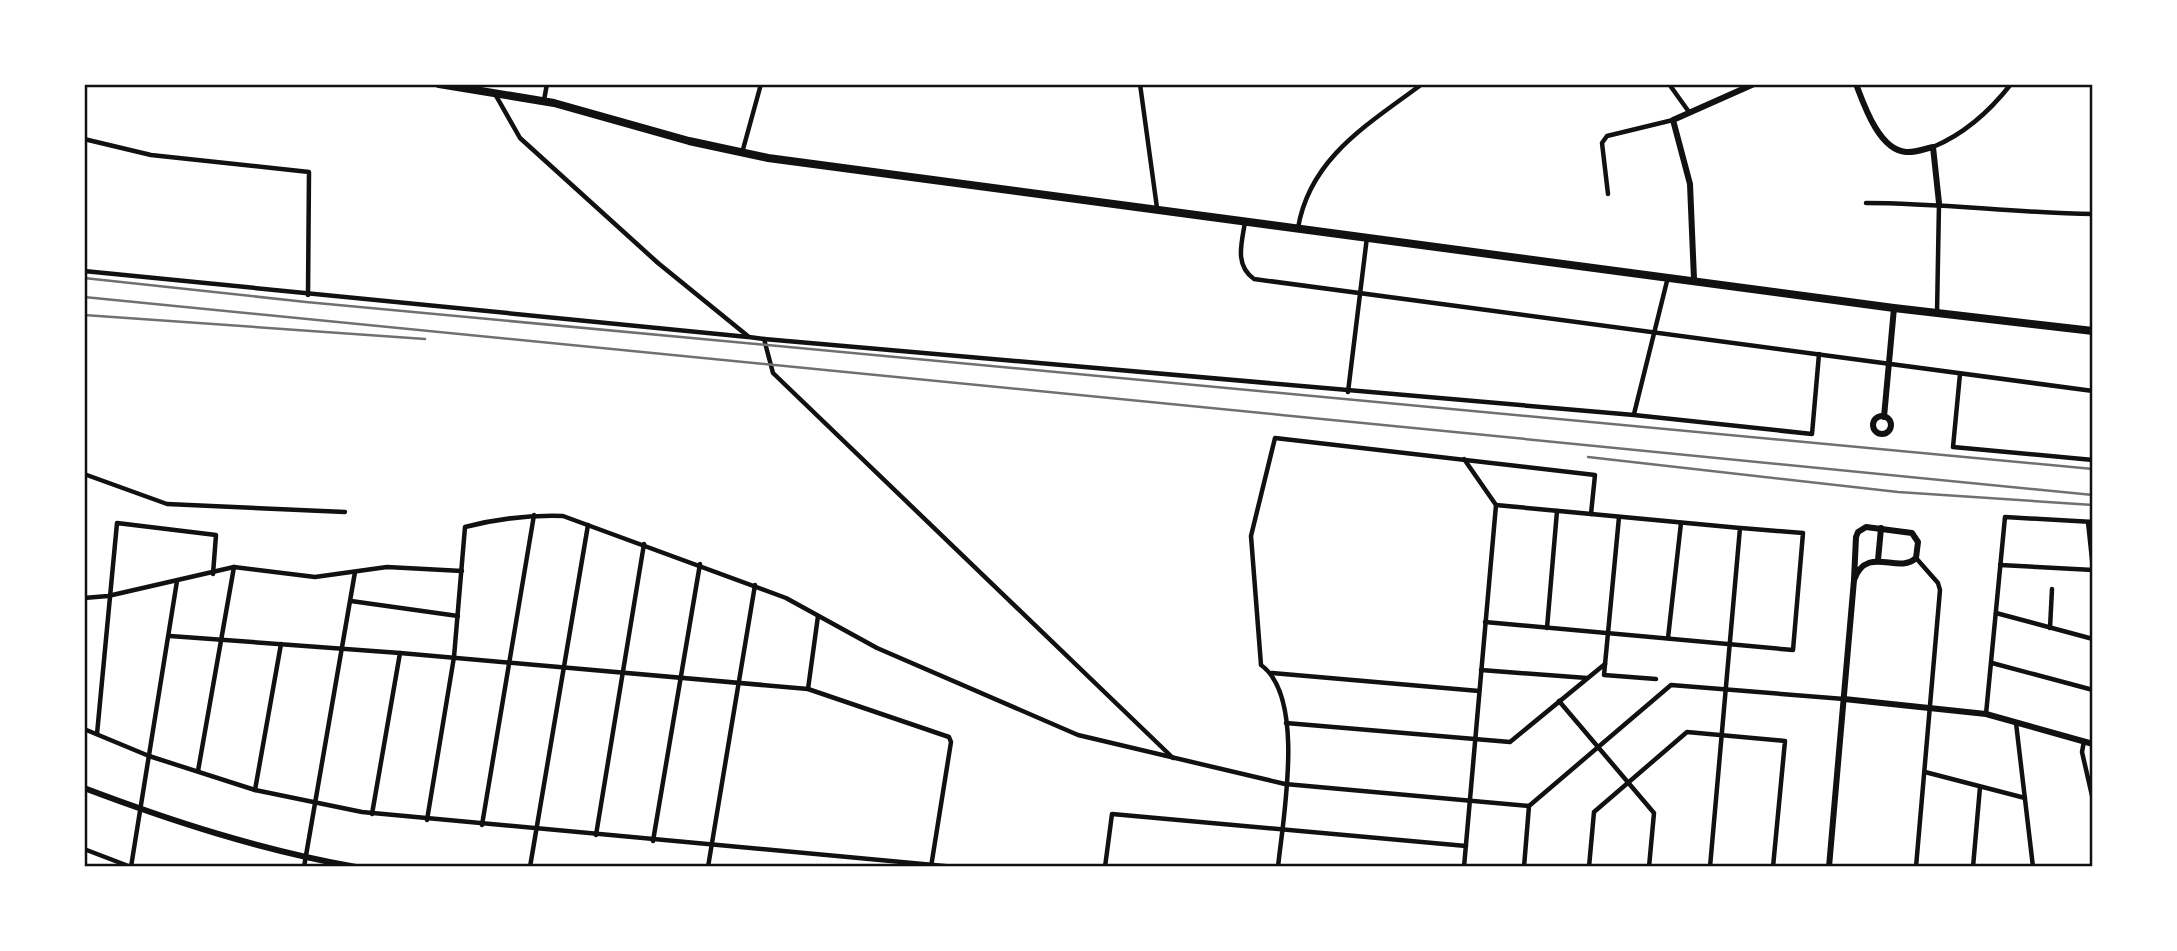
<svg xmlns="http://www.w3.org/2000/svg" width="2177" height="951" viewBox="0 0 2177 951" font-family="Commissioner,sans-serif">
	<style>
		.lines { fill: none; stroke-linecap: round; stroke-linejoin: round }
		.minor { stroke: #111; stroke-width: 4.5 }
		.tertiary { stroke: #111; stroke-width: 6 }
		.secondary { stroke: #111; stroke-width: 6 }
		.trunk { stroke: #111; stroke-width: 8 }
		.rail { stroke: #707070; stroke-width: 2.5 }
		.neatline { fill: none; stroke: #111; stroke-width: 2.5 }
	</style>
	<rect width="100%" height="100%" fill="#fff"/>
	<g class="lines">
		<g class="minor">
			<polyline points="1140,84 1157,208"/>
			<polyline points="1669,84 1689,112"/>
			<polyline points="495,94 520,138 658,263 749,337 764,339 773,373 1173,758"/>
			<polyline points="544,100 547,84"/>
			<polyline points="84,139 151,155 309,172 308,295"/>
			<path d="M1933 147C1964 134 1990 111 2011 84"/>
			<polyline points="742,153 761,84"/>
			<polyline points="1608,194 1602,143 1607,136 1673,120"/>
			<path d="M1866 203C1942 203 2017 213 2093 214"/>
			<path d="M1245 222C1242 242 1234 265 1254 279L2093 391"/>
			<path d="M1298 228C1310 157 1369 124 1422 84"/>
			<polyline points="84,271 748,337"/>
			<polyline points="1937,314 1939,203"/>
			<polyline points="764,339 1634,415 1812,434 1819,354"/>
			<polyline points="1960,374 1953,447 2093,460"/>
			<polyline points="1348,392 1367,237"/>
			<polyline points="1634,414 1668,277"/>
			<polyline points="84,474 167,504 345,512"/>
			<polyline points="1496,505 1740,528 1710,867"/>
			<polyline points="1619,517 1604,675 1656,679"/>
			<polyline points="2088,522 2093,569"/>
			<polyline points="1916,558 1938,583 1940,590 1916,867"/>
			<polyline points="2000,565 2093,570"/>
			<polyline points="84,598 108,596 234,567 315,577 387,567 462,571"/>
			<polyline points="351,601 458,616"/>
			<polyline points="1996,613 2093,639"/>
			<polyline points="1485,622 1793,650 1803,533 1741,528"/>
			<polyline points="1547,628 1557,511"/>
			<polyline points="2050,628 2052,589"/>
			<polyline points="170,636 400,653 808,689 949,737 951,742 931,867"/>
			<polyline points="1668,638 1681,523"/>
			<polyline points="1992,663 2093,690"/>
			<polyline points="1481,670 1587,678"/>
			<polyline points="1272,673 1479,691"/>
			<polyline points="808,689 818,616"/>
			<polyline points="1559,701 1654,813 1649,867"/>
			<polyline points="1986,714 2005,517 2093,522"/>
			<polyline points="1286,723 1510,742 1605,664"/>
			<polyline points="2016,723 2033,867"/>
			<polyline points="84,729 149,756 255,790 362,812 955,867"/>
			<polyline points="97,734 117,523 216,535 213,574"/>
			<polyline points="2084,741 2082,752 2093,800"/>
			<polyline points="198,771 234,567"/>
			<polyline points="1925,772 2025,798"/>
			<polyline points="255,790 281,644"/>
			<polyline points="372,814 400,653"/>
			<path d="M427 820 454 657 465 527C499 518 529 515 563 516L786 598 877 648 1078 735 1285 784 1529 806"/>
			<polyline points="482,825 534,515"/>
			<polyline points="596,835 644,544"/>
			<polyline points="653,841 700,564"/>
			<polyline points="84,849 131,867"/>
			<polyline points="131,867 177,581"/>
			<polyline points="304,867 355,572"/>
			<polyline points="530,867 588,525"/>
			<polyline points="708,867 755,585"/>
			<polyline points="1105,867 1112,814 1466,846"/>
			<path d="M1278 867C1283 818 1306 697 1261 665L1251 536 1275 438 1595 475 1591 514"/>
			<polyline points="1464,867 1496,505 1464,459"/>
			<polyline points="1524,867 1529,806 1671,685 1844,699"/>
			<polyline points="1589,867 1594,812 1687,732 1785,741 1773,867"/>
			<polyline points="1973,867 1980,787"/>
		</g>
		<g class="tertiary">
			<path d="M1856 84C1864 105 1879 150 1906 152 1914 153 1924 149 1933 147L1939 203"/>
			<polyline points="1694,279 1690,184 1673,120 1754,84"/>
			<circle cx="1882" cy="425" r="9"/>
			<polyline points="1884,417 1894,308"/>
			<path d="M1866 527 1912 533 1918 542 1916 558C1898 575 1867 544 1854 580L1856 537 1858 532Z"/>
			<polyline points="1878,560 1881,528"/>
			<polyline points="1844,699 1986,714 2093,744"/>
		</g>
		<g class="secondary">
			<path d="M84 788C174 822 261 850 356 867"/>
			<polyline points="1829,867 1854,580"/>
		</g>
		<polyline class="trunk" points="439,84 554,103 689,141 768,158 1894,308 2093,331"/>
		<g class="rail">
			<polyline points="84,278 306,302 2093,469"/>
			<path d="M84 297C754 357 1423 433 2093 495"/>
			<polyline points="84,315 425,339"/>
			<polyline points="1588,457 1898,492 2093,505"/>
		</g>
	</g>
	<rect width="2177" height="951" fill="none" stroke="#ffffff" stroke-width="172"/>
	<rect x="86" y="86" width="2005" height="779" class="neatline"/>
</svg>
